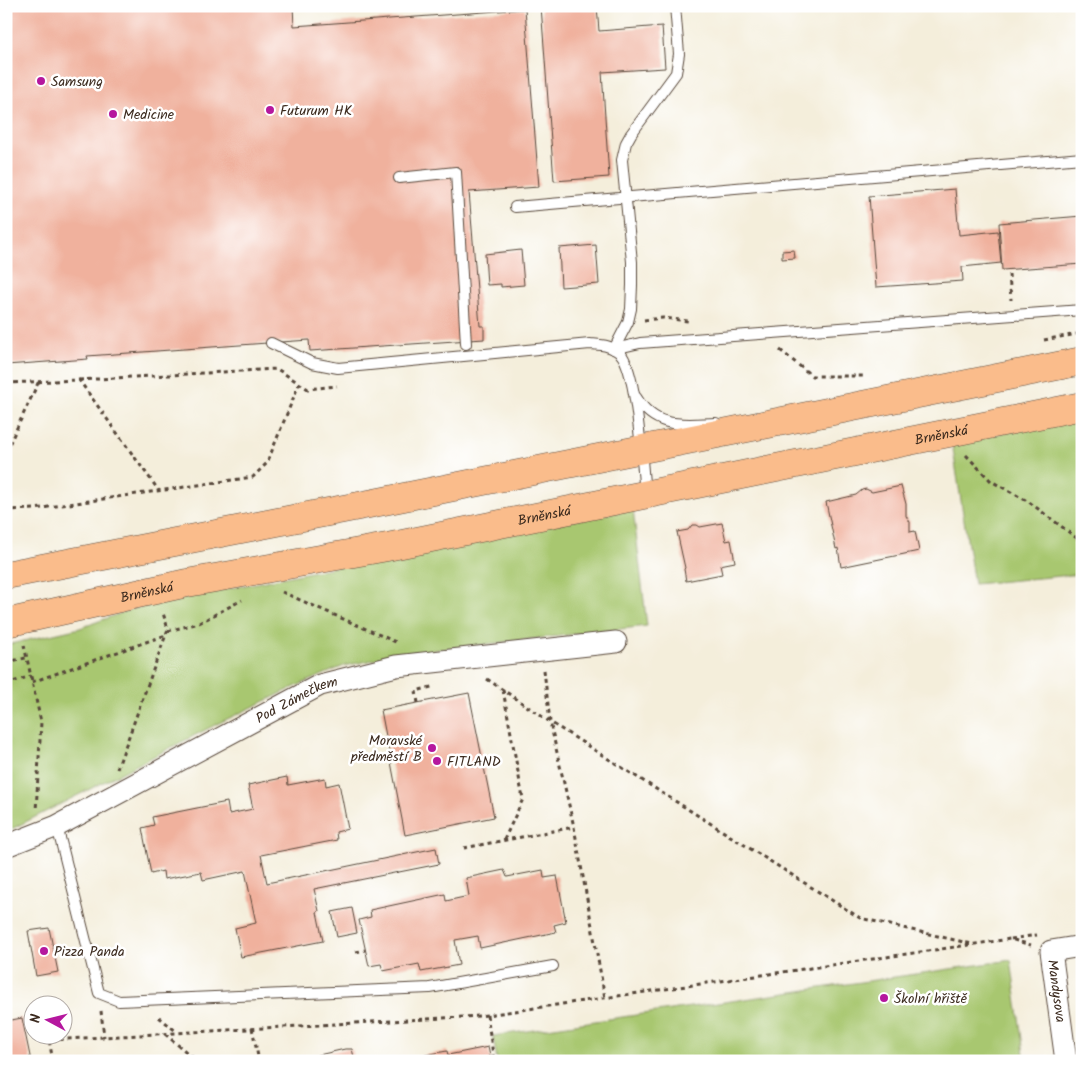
<svg xmlns="http://www.w3.org/2000/svg" width="1088" height="1067" viewBox="0 0 1088 1067" font-family="Kalam,sans-serif">
	<style>
		.green { fill: #a8c76f; stroke: #727846 }
		.building { fill: #f0b19d }
		.lines { fill: none; stroke-linecap: round; stroke-linejoin: round }
		.lane-casing { stroke: #57473a; stroke-width: 12 }
		.street-casing { stroke: #57473a; stroke-width: 23 }
		.primary-casing { stroke: #57473a; stroke-width: 29 }
		.path { stroke: #57473a; stroke-width: 3; stroke-dasharray: 4 4; stroke-linecap: butt }
		.lane { stroke: #fff; stroke-width: 10 }
		.street { stroke: #fff; stroke-width: 21 }
		.primary { stroke: #fabc8b; stroke-width: 28 }
		.poi-dot { fill: #b5179e; stroke: #fff; stroke-width: 2 }
		.labels { text-anchor: middle; stroke-width: 5; stroke-linejoin: round; paint-order: stroke }
		.poi-label { font-size: 14px; fill: #3b2a1e; stroke: #fff; text-anchor: start }
		.street-label { font-size: 14px; fill: #3b2a1e; stroke: #fff }
	</style>
	<rect width="100%" height="100%" fill="#fff"/>
	<filter id="ink" filterUnits="userSpaceOnUse"><feTurbulence type="fractalNoise" baseFrequency=".02" numOctaves="2"/><feDisplacementMap in="SourceGraphic" scale="10" xChannelSelector="R" yChannelSelector="G"/><feConvolveMatrix kernelMatrix="1 2 1 2 8 2 1 2 1" color-interpolation-filters="sRGB"/></filter>
	<filter id="wash" filterUnits="userSpaceOnUse"><feTurbulence type="fractalNoise" baseFrequency=".0096" numOctaves="4" result="noise"/><feDisplacementMap in="SourceGraphic" scale="20" xChannelSelector="R" yChannelSelector="G"/><feGaussianBlur stdDeviation="1.12" result="paint"/><feColorMatrix in="noise" values="0 0 0 0 0 0 0 0 0 0 0 0 0 0 0 0 0 1.4 0 .05"/><feComposite in="paint" operator="in"/></filter>
	<g filter="url(#wash)">
		<rect width="100%" height="100%" fill="#f4eedb"/>
		<g class="green">
			<polygon points="1082,417 1082,574 974,584 952,443"/>
			<polygon points="633,509 647,626 407,653 344,666 301,684 217,724 6,832 6,645 80,628 132,609 182,598 404,553"/>
			<polygon points="1011,960 1025,1061 497,1061 493,1036"/>
		</g>
		<g id="blocks">
			<g class="building">
				<polygon points="6,6 293,6 294,26 525,9 539,187 469,192 480,326 484,326 484,339 310,351 309,340 87,356 88,359 6,365"/>
				<polygon points="541,6 597,6 599,31 662,26 665,68 602,72 609,177 554,181"/>
				<polygon points="955,189 959,235 998,231 1001,263 962,267 963,281 876,287 869,196"/>
				<polygon points="1082,216 1082,264 1002,270 999,223"/>
				<polygon points="596,245 599,284 561,287 559,248"/>
				<polygon points="521,250 524,285 501,287 501,284 487,285 485,254"/>
				<polygon points="794,250 795,258 782,259 782,251"/>
				<polygon points="901,486 906,504 906,516 910,522 910,532 915,531 919,551 841,567 838,548 836,549 826,502 856,495 862,490 866,489 872,492"/>
				<polygon points="722,523 726,541 731,540 735,562 720,565 722,574 686,581 684,569 685,568 677,532 688,530 692,525 697,525 700,527"/>
				<polygon points="469,693 494,817 405,835 381,710"/>
				<polygon points="287,777 288,785 325,778 326,786 339,783 348,829 336,832 337,840 261,855 267,883 436,848 439,864 314,889 319,911 317,912 323,941 241,957 235,928 256,923 245,871 203,880 201,872 164,879 163,871 151,874 142,828 154,825 152,817 227,802 229,814 253,809 248,785"/>
				<polygon points="504,870 507,877 543,870 544,878 557,876 566,922 554,925 556,932 480,948 478,936 455,940 459,965 421,972 419,964 383,971 381,964 369,966 359,920 371,917 370,910 445,894 446,901 469,896 466,878"/>
				<polygon points="352,908 357,933 337,937 332,912"/>
				<polygon points="49,928 58,972 36,976 28,931"/>
				<polygon points="22,1018 31,1061 6,1061 6,1021"/>
				<polygon points="488,1047 491,1061 427,1061 425,1055 447,1051 448,1055"/>
				<polygon points="345,1049 352,1049 355,1061 292,1061"/>
			</g>
		</g>
	</g>
	<g filter="url(#ink)">
		<use href="#blocks" fill-opacity="0" stroke="#57473a" stroke-width="1"/>
		<g class="lines">
			<defs>
				<g id="lane">
					<polyline points="399,178 456,172 466,344"/>
					<polyline points="515,207 1082,158"/>
					<path d="M271 343 312 363 338 368 590 344C600 345 612 345 620 353 637 370 642 465 645 494"/>
					<polyline points="614,349 640,343 1082,310"/>
					<polyline points="614,349 628,322 631,309 632,285 632,262 622,160 626,143 631,134 676,73 679,54 675,6"/>
					<path d="M636 397C656 430 683 424 716 423"/>
					<polyline points="57,826 99,993 119,1001 430,988 553,966"/>
				</g>
				<g id="street">
					<path id="s1" d="M6 846 57 826 320 685 396 666 616 642"/>
					<polyline points="1066,1061 1051,951 1082,946"/>
				</g>
				<g id="primary">
					<polyline points="6,575 374,503 1082,361"/>
					<path id="s2" d="M6 623 187 583 387 547 1082 406"/>
				</g>
			</defs>
			<use href="#lane" class="lane-casing"/>
			<use href="#street" class="street-casing"/>
			<use href="#primary" class="primary-casing"/>
			<g class="path">
				<polyline points="1009,274 1011,300"/>
				<polyline points="644,320 663,318 688,321"/>
				<polyline points="1044,340 1082,333"/>
				<polyline points="780,350 812,376 866,376"/>
				<polyline points="79,380 277,369 308,389 337,386"/>
				<polyline points="6,383 79,380 159,491"/>
				<polyline points="6,451 39,381"/>
				<polyline points="966,455 991,481 1029,502 1082,542"/>
				<polyline points="6,510 35,509 253,477 267,463 299,384"/>
				<polyline points="282,592 398,643"/>
				<polyline points="168,631 199,623 242,600"/>
				<polyline points="24,645 41,722 36,811"/>
				<polyline points="6,662 26,658"/>
				<polyline points="544,670 550,722 574,827 605,998"/>
				<polyline points="487,679 550,722 860,918 972,944"/>
				<polyline points="32,682 166,635"/>
				<polyline points="6,684 31,676"/>
				<polyline points="503,690 523,799 504,840"/>
				<polyline points="418,703 416,691 435,686"/>
				<polyline points="117,769 168,629 163,613"/>
				<polyline points="464,848 574,827"/>
				<polyline points="1011,939 1037,935"/>
				<polyline points="356,952 365,950"/>
				<polyline points="101,1011 104,1037"/>
				<polyline points="487,1015 494,1061"/>
				<polyline points="159,1017 177,1032"/>
				<polyline points="252,1028 259,1061"/>
				<polyline points="165,1034 197,1061"/>
				<polyline points="53,1061 49,1040 480,1016 1010,939 1031,945"/>
			</g>
			<use href="#lane" class="lane"/>
			<use href="#street" class="street"/>
			<use href="#primary" class="primary"/>
		</g>
	</g>
	<g class="poi-dot">
		<circle cx="41" cy="81" r="5"/>
		<circle cx="270" cy="110" r="5"/>
		<circle cx="113" cy="114" r="5"/>
		<circle cx="432" cy="748" r="5"/>
		<circle cx="437" cy="761" r="5"/>
		<circle cx="44" cy="951" r="5"/>
		<circle cx="884" cy="998" r="5"/>
	</g>
	<g class="labels">
		<g class="poi-label">
			<text x="51" y="86">Samsung</text>
			<text x="280" y="115">Futurum HK</text>
			<text x="123" y="119">Medicine</text>
			<text x="422" y="745" text-anchor="end">Moravské<tspan x="422" dy="16">předměstí B</tspan></text>
			<text x="447" y="766">FITLAND</text>
			<text x="54" y="956">Pizza Panda</text>
			<text x="894" y="1003">Školní hřiště</text>
		</g>
		<g class="street-label">
			<text dy="5" stroke="none"><textPath href="#s2" startOffset="954">Brněnská</textPath></text>
			<text dy="5" stroke="none"><textPath href="#s2" startOffset="549">Brněnská</textPath></text>
			<text dy="5" stroke="none"><textPath href="#s2" startOffset="144">Brněnská</textPath></text>
			<text dy="5" stroke="none"><textPath href="#s1" startOffset="326">Pod Zámečkem</textPath></text>
			<text transform="translate(1057 991) rotate(82)" y="5">Mandysova</text>
		</g>
	</g>
	<rect width="1088" height="1067" fill="none" stroke="#fff" stroke-width="25"/>
	<g transform="translate(48 1020) rotate(277)"><circle r="24" fill="#ffffff" stroke="#b1aaa5"/>
	<path d="M0-4L9 19L0 12L-9 19Z" fill="#b5179e"/>
	<text y="-8" font-size="14" font-weight="bold" text-anchor="middle" fill="#3b2a1e">N</text>
	</g>
</svg>
